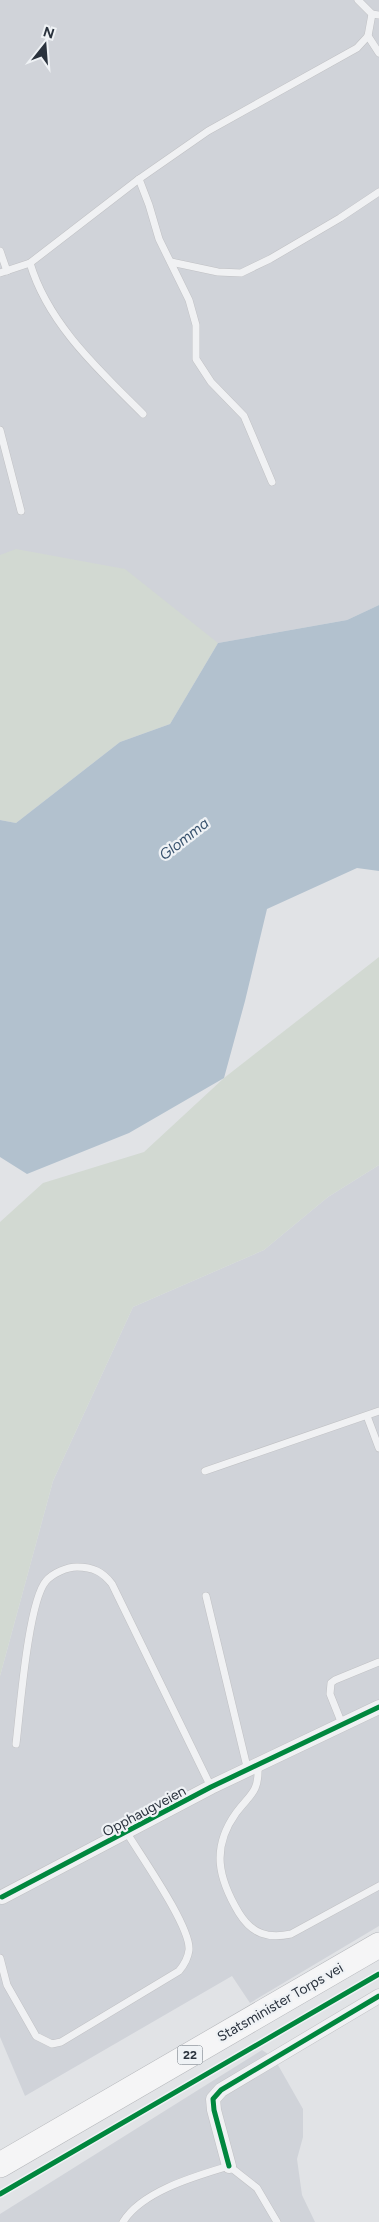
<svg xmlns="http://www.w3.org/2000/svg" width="379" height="2222" viewBox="0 0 379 2222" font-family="Figtree,sans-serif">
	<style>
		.built { fill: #d0d3d9 }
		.green { fill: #d2d9d2 }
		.water { fill: #b2c1ce }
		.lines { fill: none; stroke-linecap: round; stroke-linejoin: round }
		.lane-casing { stroke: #c0c1c4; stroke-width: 8 }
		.street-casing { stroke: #c0c1c4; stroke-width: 15 }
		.highway-casing { stroke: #b4b6ba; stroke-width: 26 }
		.lane { stroke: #f0f1f3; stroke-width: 7 }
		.street { stroke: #f0f1f3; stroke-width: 14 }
		.highway { stroke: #f5f5f6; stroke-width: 25 }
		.cycleway-casing { stroke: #eff2f5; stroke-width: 8 }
		.cycleway { stroke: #00873e; stroke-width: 5 }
		.labels { text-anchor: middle; stroke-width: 4.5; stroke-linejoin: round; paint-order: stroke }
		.shield { fill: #eff2f5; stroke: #656c74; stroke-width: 1 }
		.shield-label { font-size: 12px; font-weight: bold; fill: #2a323d }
		.street-label { font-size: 14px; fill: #2a323d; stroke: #eff2f5 }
		.water-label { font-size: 15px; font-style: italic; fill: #38526d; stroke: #eff2f5 }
	</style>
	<rect width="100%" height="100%" fill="#e1e3e6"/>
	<g class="built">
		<polygon points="0,0 379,0 379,605 347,620 218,643 0,820"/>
		<polygon points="379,1165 379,1926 250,2003 232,1976 25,2096 0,2037 0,1676 53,1481 133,1307 264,1250 328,1197"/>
		<polygon points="262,2050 274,2058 303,2109 303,2137 297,2159 302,2195 315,2222 0,2222 0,2214"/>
	</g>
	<g class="green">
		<polygon points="16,549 125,569 218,643 170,724 120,742 16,823 0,820 0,555"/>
		<polygon points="379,957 379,1165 328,1197 264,1250 133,1307 53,1481 0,1676 0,1222 43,1183 144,1152 224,1078"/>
	</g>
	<polygon class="water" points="379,605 379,871 357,868 267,909 245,1001 224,1078 129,1133 27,1174 0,1157 0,820 16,823 120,742 170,724 218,643 347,620"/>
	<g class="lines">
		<defs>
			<g id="lane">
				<polyline points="358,0 372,14 379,15"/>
				<polyline points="368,36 379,53"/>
				<polyline points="139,179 149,205 159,239 189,300 196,325 196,359 211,382 244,416 272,482"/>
				<polyline points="0,251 7,271"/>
				<polyline points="171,262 218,272 241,273 270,259 340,218 379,192"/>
				<path d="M30 263C48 324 99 370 143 414"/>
				<polyline points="0,273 30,263 139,179 208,131 357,48 368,36 372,14"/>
				<polyline points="0,430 21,511"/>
				<polyline points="367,1416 379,1448"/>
				<polyline points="205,1471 379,1411"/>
				<polyline points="206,1596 248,1771"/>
				<polyline points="342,1724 330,1694 331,1683 335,1680 379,1662"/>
				<path d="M16 1744C20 1711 28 1602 46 1581 53 1573 67 1567 77 1567 93 1567 103 1572 112 1584L211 1787"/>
				<path d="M258 1767C259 1793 250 1794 236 1813 211 1848 218 1878 239 1913 252 1934 268 1939 291 1934L379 1886"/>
				<path d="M0 1958 7 1985 36 2036 52 2044 61 2042 179 1971C184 1965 188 1958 189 1950 191 1927 141 1856 127 1833"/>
				<path d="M123 2222C142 2191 196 2176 229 2166L257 2188 277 2222"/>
			</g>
			<g id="street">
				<polyline points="2,1897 211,1787 379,1707"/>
				<polyline points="229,2166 214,2110 213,2099 221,2090 379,1996"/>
			</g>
			<polyline id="highway" points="0,2165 379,1945"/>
		</defs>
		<use href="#lane" class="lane-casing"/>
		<use href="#street" class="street-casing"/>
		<use href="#highway" class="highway-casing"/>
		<use href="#lane" class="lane"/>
		<use href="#street" class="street"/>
		<use href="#highway" class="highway"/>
		<defs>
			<g id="cycleway">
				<polyline points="2,1897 211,1787 379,1707"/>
				<polyline points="229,2166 214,2110 213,2099 221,2090 379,1996"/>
				<polyline points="0,2194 379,1974"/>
			</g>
		</defs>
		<use href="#cycleway" class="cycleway-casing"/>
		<use href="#cycleway" class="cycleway"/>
	</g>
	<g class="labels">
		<rect class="shield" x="177.5" y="2045.5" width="25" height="19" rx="4"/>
		<g class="shield-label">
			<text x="190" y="2059">22</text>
		</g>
		<g class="street-label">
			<text transform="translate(144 1811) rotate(-28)" y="5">Opphaugveien</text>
			<text transform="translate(280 2002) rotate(-30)" y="5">Statsminister Torps vei</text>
		</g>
		<g class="water-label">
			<text transform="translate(184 839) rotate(-38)" y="5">Glomma</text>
		</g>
	</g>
	<g transform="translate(45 45) rotate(17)" stroke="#eff2f5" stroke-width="4" paint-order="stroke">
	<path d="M0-4L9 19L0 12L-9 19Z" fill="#2a323d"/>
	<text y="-8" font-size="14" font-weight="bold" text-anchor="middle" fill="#2a323d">N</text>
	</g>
</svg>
